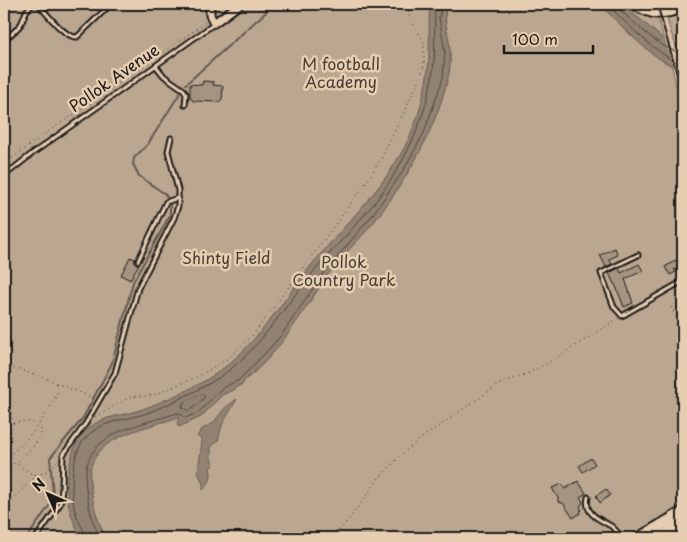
<svg xmlns="http://www.w3.org/2000/svg" width="687" height="542" viewBox="0 0 687 542" font-family="'Playpen Sans',sans-serif">
	<style>
		.green { fill: #bba78f; stroke: #6c6256 }
		.water { fill: #928272; stroke: #635950 }
		.pier { fill: #dbc2a6 }
		.lines { fill: none; stroke-linecap: round; stroke-linejoin: round }
		.shore { stroke: #4b453e; stroke-width: 1 }
		.stream { stroke: #635950; stroke-width: 2 }
		.building { fill: #a59480; stroke: #1c1c1c }
		.lane-casing { stroke: #1c1c1c; stroke-width: 7 }
		.street-casing { stroke: #1c1c1c; stroke-width: 11 }
		.secondary-casing { stroke: #1c1c1c; stroke-width: 14 }
		.path { stroke: #1c1c1c; stroke-width: 1; stroke-dasharray: 1 4; stroke-linecap: butt }
		.lane { stroke: #e7cdaf; stroke-width: 3 }
		.street { stroke: #e7cdaf; stroke-width: 7 }
		.secondary { stroke: #e7cdaf; stroke-width: 10 }
		.rail { stroke: #1c1c1c; stroke-width: 2 }
		.labels { text-anchor: middle; stroke-width: 5; stroke-linejoin: round; paint-order: stroke }
		.park-label { font-size: 16px; fill: #443f39; stroke: #e7cdaf }
		.street-label { font-size: 16px; fill: #1c1c1c; stroke: #e7cdaf }
	</style>
	<rect width="100%" height="100%" fill="#dbc2a6"/>
	<filter id="ink" filterUnits="userSpaceOnUse"><feTurbulence type="fractalNoise" baseFrequency=".02" numOctaves="2"/><feDisplacementMap in="SourceGraphic" scale="10" xChannelSelector="R" yChannelSelector="G"/><feConvolveMatrix kernelMatrix="1 2 1 2 8 2 1 2 1" color-interpolation-filters="sRGB"/></filter>
	<g filter="url(#ink)">
		<g class="green">
			<polygon points="4,4 654,4 672,67 683,115 683,538 4,538"/>
			<polygon points="677,15 683,27 683,49 675,45 666,16"/>
		</g>
		<g class="water">
			<path d="M430 4H447C442 21 450 35 450 52 451 65 449 77 445 89 431 138 405 182 374 222 358 241 339 259 325 279 301 314 279 354 245 380L242 385 238 386 233 390 222 395 201 417 179 427 177 424 179 417C151 427 94 435 90 472 89 480 91 488 92 495 95 511 98 524 107 538H82C67 513 63 488 71 459 73 452 75 444 79 438 98 414 118 418 143 409 166 400 190 390 211 377 254 349 278 307 309 268 349 218 400 176 419 112 424 93 429 72 429 53 430 36 428 20 430 4Z"/>
			<path d="M599 4H622L661 37 683 49V71C649 58 625 28 599 4Z"/>
			<path d="M237 399 222 425 218 441 211 447V459L214 464 210 468C213 480 209 482 203 490V484L198 472 202 441V439L197 436 202 429 213 423 225 408Z"/>
		</g>
		<polygon class="pier" points="664,36 674,42 683,73 674,70"/>
		<g class="lines">
			<g class="shore">
				<path d="M607 4C631 28 652 50 683 66"/>
				<path d="M619 4 620 10C636 24 662 51 683 53"/>
				<polygon points="201,394 204,395 204,398 194,407 188,411 182,407 183,403"/>
				<path d="M86 538C85 530 78 522 76 514 69 495 71 458 83 441 99 420 124 421 147 413 169 404 191 394 212 382 253 358 277 317 306 281 329 252 356 227 378 198 406 161 426 118 433 71 436 49 434 26 435 4"/>
				<path d="M101 538C92 524 90 510 87 495 75 432 133 428 177 413L181 414 185 418 198 413 222 388 239 380 270 348 283 333 322 275 371 217 403 171 424 133 443 78 445 52 439 17 442 4"/>
			</g>
			<g class="stream">
				<polyline points="186,84 266,12 269,4"/>
				<polyline points="27,538 51,503 53,495 50,458 83,418 112,363 133,282 170,215 170,203 165,194 139,176 133,164 134,158 148,144 180,93"/>
			</g>
		</g>
		<g class="building">
			<polygon points="203,81 214,82 213,85 223,86 222,99 219,102 193,101 190,97 190,84 202,85"/>
			<polygon points="615,248 618,255 609,259 612,264 606,267 600,255"/>
			<polygon points="683,256 683,265 674,270 676,272 670,275 665,267"/>
			<polygon points="130,257 135,259 135,263 139,264 130,280 121,275"/>
			<polygon points="639,264 643,271 625,279 633,303 624,307 615,284 614,284 609,273 619,268 621,273"/>
			<polygon points="591,458 595,464 583,472 579,466"/>
			<polygon points="578,481 586,493 580,497 583,502 580,507 582,510 580,511 581,513 573,518 563,503 558,502 558,498 552,488 562,484 565,489"/>
			<polygon points="606,489 610,495 600,503 596,496"/>
		</g>
		<g class="lines">
			<defs>
				<g id="lane">
					<path d="M38 4C46 13 65 38 77 37L111 4"/>
					<path d="M4 41C9 35 19 29 22 22 26 13 24 12 33 4"/>
					<polyline points="156,66 164,76 184,90 186,94 185,105"/>
					<polyline points="4,176 33,153 214,24"/>
					<polyline points="638,255 601,273 614,307 622,316 683,281"/>
					<polyline points="138,261 166,202 178,198"/>
					<path d="M588 497C584 514 599 519 611 526 615 529 619 534 622 538"/>
					<polyline points="36,538 60,504 62,489 63,455 86,423 115,373 138,288 174,218 178,206 178,190 168,151 171,138"/>
				</g>
				<g id="street">
					<polyline points="210,4 210,15 214,23 240,4"/>
					<path d="M632 4C653 17 660 16 683 9"/>
				</g>
				<g id="secondary">
					<polyline points="682,4 683,8"/>
					<polyline points="639,538 683,512"/>
					<polyline points="658,538 683,523"/>
				</g>
			</defs>
			<use href="#lane" class="lane-casing"/>
			<use href="#street" class="street-casing"/>
			<use href="#secondary" class="secondary-casing"/>
			<g class="path">
				<polyline points="4,8 16,21"/>
				<polyline points="681,17 683,22"/>
				<polyline points="4,164 56,126 84,108 206,22"/>
				<polyline points="671,307 683,329"/>
				<path d="M4 365 51 380 55 382 58 390C51 412 23 447 4 459"/>
				<polyline points="56,383 94,398"/>
				<polyline points="4,400 10,408 13,423"/>
				<polyline points="95,417 130,397 154,395 195,378 227,359 253,335 366,183 383,155 420,79 424,65 424,42 409,16 409,4"/>
				<path d="M4 428C16 420 35 417 42 432L34 446 16 463"/>
				<polyline points="4,467 10,464 16,463 30,473 38,475 37,484 55,501"/>
				<polyline points="4,507 35,477 49,470 57,461"/>
				<polyline points="332,538 354,513 379,478 402,454 423,437 499,384 529,373 556,358 619,318"/>
			</g>
			<use href="#lane" class="lane"/>
			<use href="#street" class="street"/>
			<use href="#secondary" class="secondary"/>
			<polyline class="rail" points="657,4 683,95"/>
		</g>
	</g>
	<g class="labels">
		<g class="park-label">
			<text x="341" y="70">M football<tspan x="341" dy="18">Academy</tspan></text>
			<text x="226" y="264">Shinty Field</text>
			<text x="344" y="268">Pollok<tspan x="344" dy="18">Country Park</tspan></text>
		</g>
		<g class="street-label">
			<text transform="translate(114 78) rotate(-35)" y="6">Pollok Avenue</text>
		</g>
	</g>
	<rect width="687" height="542" fill="none" stroke="#e7cdaf" stroke-width="20"/>
	<rect x="10" y="10" width="667" height="522" fill="none" stroke="#1c1c1c" stroke-width="2" filter="url(#ink)"/>
	<g transform="translate(48 494) rotate(315)" stroke="#e7cdaf" stroke-width="4" paint-order="stroke">
	<path d="M0-4L9 19L0 12L-9 19Z" fill="#1c1c1c"/>
	<text y="-8" font-size="14" font-weight="bold" text-anchor="middle" fill="#1c1c1c">N</text>
	</g>
	<path d="M504 45v8h89v-8" fill="none" stroke="#1c1c1c" stroke-width="2.5"/>
	<text x="512" y="45" font-size="15" fill="#1c1c1c" stroke="#e7cdaf" stroke-width="4" paint-order="stroke">100 m</text>
</svg>
